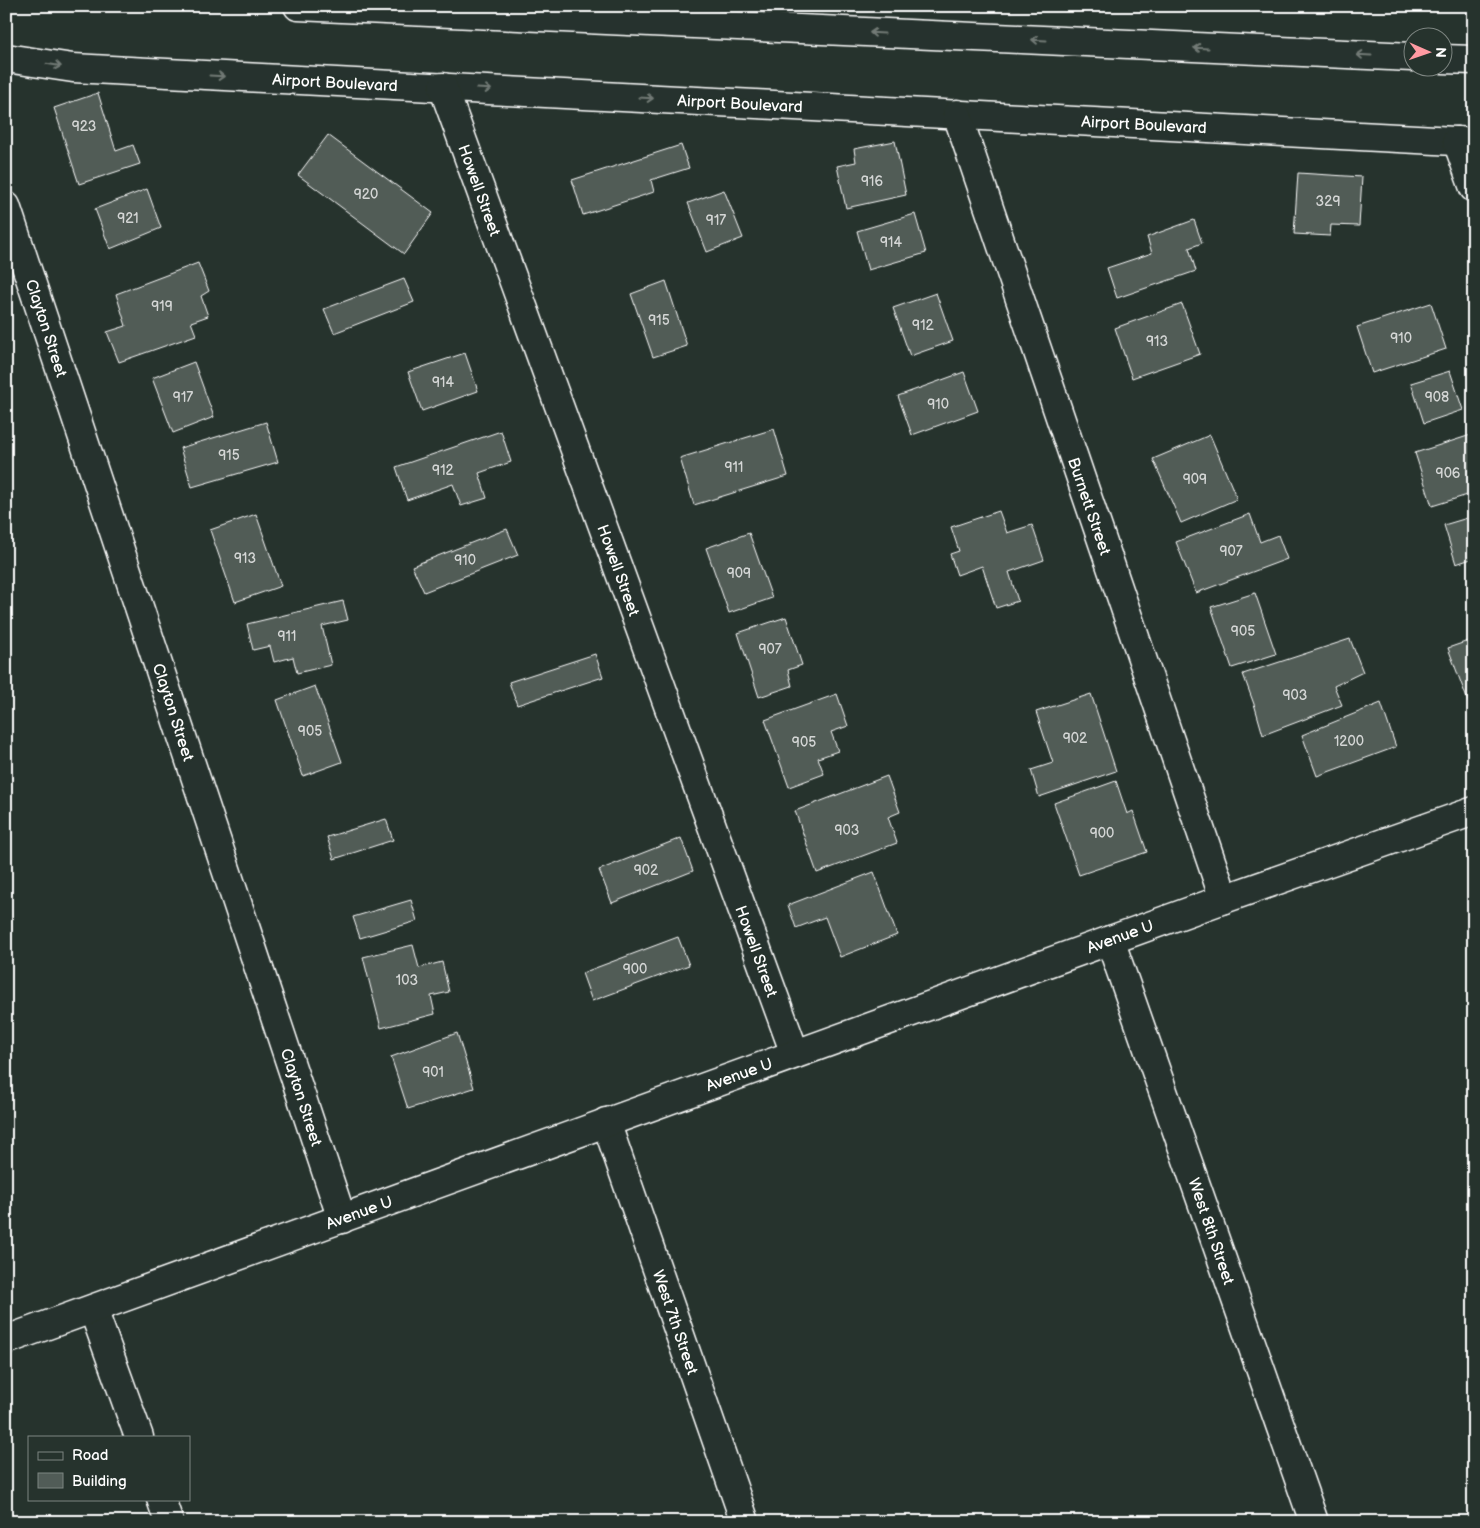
<svg xmlns="http://www.w3.org/2000/svg" width="1480" height="1528" viewBox="0 0 1480 1528" font-family="'Balsamiq Sans',sans-serif">
	<style>
		.building { fill: #515c57; stroke: #fff }
		.lines { fill: none; stroke-linecap: round; stroke-linejoin: round }
		.minor-casing { stroke: #fff; stroke-width: 31 }
		.minor { stroke: #26332d; stroke-width: 28 }
		.oneway { stroke: #727a76 }
		.labels { text-anchor: middle; stroke-width: 4; stroke-linejoin: round; paint-order: stroke }
		.number-label { font-size: 14px; fill: #d4d6d5 }
		.street-label { font-size: 16px; fill: #fff; stroke: #26332d }
	</style>
	<rect width="100%" height="100%" fill="#26332d"/>
	<filter id="ink" filterUnits="userSpaceOnUse"><feTurbulence type="fractalNoise" baseFrequency=".02" numOctaves="2"/><feDisplacementMap in="SourceGraphic" scale="10" xChannelSelector="R" yChannelSelector="G"/><feConvolveMatrix kernelMatrix="1 2 1 2 8 2 1 2 1" color-interpolation-filters="sRGB"/></filter>
	<g filter="url(#ink)">
		<g class="building">
			<polygon points="98,93 116,151 133,145 140,164 79,184 54,108"/>
			<polygon points="328,135 433,213 404,254 298,175"/>
			<polygon points="895,141 906,195 846,208 837,166 856,162 854,149"/>
			<polygon points="681,145 689,168 651,180 654,192 583,215 572,180"/>
			<polygon points="1298,173 1362,177 1359,226 1331,225 1330,236 1294,234"/>
			<polygon points="147,189 161,228 110,249 95,209"/>
			<polygon points="724,190 743,238 707,252 688,203"/>
			<polygon points="915,214 926,253 868,270 857,231"/>
			<polygon points="1194,220 1202,243 1189,248 1196,271 1117,298 1107,268 1152,253 1147,237"/>
			<polygon points="198,263 209,291 201,296 208,316 191,322 196,335 119,362 107,332 126,326 116,294"/>
			<polygon points="404,279 414,302 334,333 324,309"/>
			<polygon points="666,281 687,346 653,357 631,294"/>
			<polygon points="936,293 953,341 910,356 893,308"/>
			<polygon points="1431,303 1446,349 1372,373 1357,327"/>
			<polygon points="1182,304 1200,354 1132,378 1115,328"/>
			<polygon points="465,353 478,391 422,411 408,372"/>
			<polygon points="194,362 214,417 173,433 152,378"/>
			<polygon points="1450,371 1463,410 1424,423 1411,383"/>
			<polygon points="964,372 978,411 912,435 898,396"/>
			<polygon points="266,422 278,462 192,487 180,448"/>
			<polygon points="774,429 788,476 694,505 680,458"/>
			<polygon points="501,431 511,462 479,473 487,498 461,506 453,484 407,500 396,467"/>
			<polygon points="1474,434 1474,493 1432,506 1415,453"/>
			<polygon points="1210,435 1237,499 1181,523 1153,459"/>
			<polygon points="999,511 1007,533 1032,525 1044,560 1009,572 1018,601 996,608 982,566 957,575 950,554 959,551 951,527"/>
			<polygon points="256,514 281,586 235,602 210,530"/>
			<polygon points="1250,514 1260,542 1278,535 1287,559 1196,593 1176,542"/>
			<polygon points="1474,516 1474,558 1456,564 1444,525"/>
			<polygon points="507,529 518,555 424,592 412,566"/>
			<polygon points="749,533 772,598 729,613 706,548"/>
			<polygon points="1255,593 1276,654 1232,668 1211,607"/>
			<polygon points="343,601 348,620 322,626 331,665 297,673 293,657 274,662 270,646 253,650 247,624"/>
			<polygon points="786,617 802,665 788,670 792,686 759,697 738,633"/>
			<polygon points="1350,639 1363,672 1334,686 1342,705 1263,735 1255,707 1243,674"/>
			<polygon points="1474,639 1474,702 1469,704 1448,648"/>
			<polygon points="595,654 603,677 517,705 509,682"/>
			<polygon points="315,686 342,762 303,776 277,700"/>
			<polygon points="837,694 848,726 831,732 838,751 818,758 824,774 789,787 765,720"/>
			<polygon points="1091,694 1116,771 1039,797 1031,770 1053,763 1036,712"/>
			<polygon points="1381,703 1396,747 1317,776 1302,735"/>
			<polygon points="887,776 900,812 888,817 897,843 817,873 795,811"/>
			<polygon points="1116,781 1127,814 1133,811 1147,852 1079,875 1054,803"/>
			<polygon points="386,819 393,840 334,859 327,837"/>
			<polygon points="681,838 693,871 612,903 599,870"/>
			<polygon points="874,872 897,935 840,957 825,917 796,928 788,905"/>
			<polygon points="411,900 417,921 360,938 353,917"/>
			<polygon points="678,937 689,965 592,1001 582,973"/>
			<polygon points="413,945 419,968 442,962 449,992 431,996 435,1014 381,1028 363,957"/>
			<polygon points="457,1033 474,1088 408,1109 391,1057"/>
		</g>
		<g class="lines">
			<defs>
				<g id="minor">
					<polyline points="298,6 1412,57"/>
					<polyline points="6,58 73,68 1474,142"/>
					<polyline points="1442,59 1474,60"/>
					<polyline points="443,87 795,1054"/>
					<polyline points="957,114 1224,899"/>
					<polyline points="1457,141 1474,188"/>
					<polyline points="6,206 342,1219"/>
					<polyline points="1110,940 1314,1522"/>
					<polyline points="606,1122 745,1522"/>
					<polyline points="93,1309 139,1437"/>
					<polyline points="6,1340 1224,899 1474,811"/>
					<polyline points="161,1499 169,1522"/>
				</g>
			</defs>
			<use href="#minor" class="minor-casing"/>
			<use href="#minor" class="minor"/>
		</g>
		<defs><path id="oneway-shaft" d="M-6 0H5M1.5-3L5.5 0L1.5 3" fill="none" stroke-width="1.6" stroke-linecap="round" stroke-linejoin="round" transform="scale(1.25)"/></defs>
		<g class="oneway">
			<use href="#oneway-shaft" transform="translate(877 33) rotate(-177)"/>
			<use href="#oneway-shaft" transform="translate(1039 40) rotate(-177)"/>
			<use href="#oneway-shaft" transform="translate(1201 48) rotate(-177)"/>
			<use href="#oneway-shaft" transform="translate(1364 55) rotate(-177)"/>
			<use href="#oneway-shaft" transform="translate(54 65) rotate(9)"/>
			<use href="#oneway-shaft" transform="translate(217 76) rotate(3)"/>
			<use href="#oneway-shaft" transform="translate(484 89) rotate(3)"/>
			<use href="#oneway-shaft" transform="translate(646 98) rotate(3)"/>
		</g>
	</g>
	<g class="labels">
		<g class="number-label">
			<text x="84" y="131">923</text>
			<text x="872" y="186">916</text>
			<text x="366" y="199">920</text>
			<text x="1328" y="206">329</text>
			<text x="128" y="223">921</text>
			<text x="716" y="225">917</text>
			<text x="891" y="247">914</text>
			<text x="162" y="311">919</text>
			<text x="659" y="325">915</text>
			<text x="923" y="330">912</text>
			<text x="1401" y="343">910</text>
			<text x="1157" y="346">913</text>
			<text x="443" y="387">914</text>
			<text x="183" y="402">917</text>
			<text x="1437" y="402">908</text>
			<text x="938" y="409">910</text>
			<text x="229" y="460">915</text>
			<text x="734" y="472">911</text>
			<text x="443" y="475">912</text>
			<text x="1448" y="478">906</text>
			<text x="1195" y="484">909</text>
			<text x="1231" y="556">907</text>
			<text x="245" y="563">913</text>
			<text x="465" y="565">910</text>
			<text x="739" y="578">909</text>
			<text x="1243" y="636">905</text>
			<text x="287" y="641">911</text>
			<text x="770" y="654">907</text>
			<text x="1295" y="700">903</text>
			<text x="310" y="736">905</text>
			<text x="1075" y="743">902</text>
			<text x="1349" y="746">1200</text>
			<text x="804" y="747">905</text>
			<text x="847" y="835">903</text>
			<text x="1102" y="838">900</text>
			<text x="646" y="875">902</text>
			<text x="635" y="974">900</text>
			<text x="407" y="985">103</text>
			<text x="433" y="1077">901</text>
		</g>
		<g class="street-label">
			<text transform="translate(335 82) rotate(3)" y="6">Airport Boulevard</text>
			<text transform="translate(740 103) rotate(3)" y="6">Airport Boulevard</text>
			<text transform="translate(1144 124) rotate(3)" y="6">Airport Boulevard</text>
			<text transform="translate(480 190) rotate(70)" y="6">Howell Street</text>
			<text transform="translate(47 328) rotate(72)" y="6">Clayton Street</text>
			<text transform="translate(1090 506) rotate(71)" y="6">Burnett Street</text>
			<text transform="translate(619 570) rotate(70)" y="6">Howell Street</text>
			<text transform="translate(174 712) rotate(72)" y="6">Clayton Street</text>
			<text transform="translate(1120 936) rotate(-20)" y="6">Avenue U</text>
			<text transform="translate(757 951) rotate(70)" y="6">Howell Street</text>
			<text transform="translate(739 1074) rotate(-20)" y="6">Avenue U</text>
			<text transform="translate(302 1097) rotate(72)" y="6">Clayton Street</text>
			<text transform="translate(359 1212) rotate(-20)" y="6">Avenue U</text>
			<text transform="translate(1212 1231) rotate(71)" y="6">West 8th Street</text>
			<text transform="translate(676 1322) rotate(71)" y="6">West 7th Street</text>
		</g>
	</g>
	<rect width="1480" height="1528" fill="none" stroke="#26332d" stroke-width="25"/>
	<rect x="12" y="12" width="1455" height="1503" fill="none" stroke="#fff" stroke-width="2" filter="url(#ink)"/>
	<rect x="28" y="1436" width="162" height="65" fill="#26332d" stroke="#7d8581"/>
	<rect x="38" y="1452" width="25" height="8" fill="#26332d" stroke="#7d8581"/>
	<text x="72" y="1460" font-size="15" fill="#ffffff">Road</text>
	<rect x="38" y="1473" width="25" height="15" fill="#515c57" stroke="#7d8581"/>
	<text x="72" y="1486" font-size="15" fill="#ffffff">Building</text>
	<g transform="translate(1428 52) rotate(92)"><circle r="24" fill="#26332d" stroke="#7d8581"/>
	<path d="M0-4L9 19L0 12L-9 19Z" fill="#ff9aa2"/>
	<text y="-8" font-size="14" font-weight="bold" text-anchor="middle" fill="#ffffff">N</text>
	</g>
</svg>
